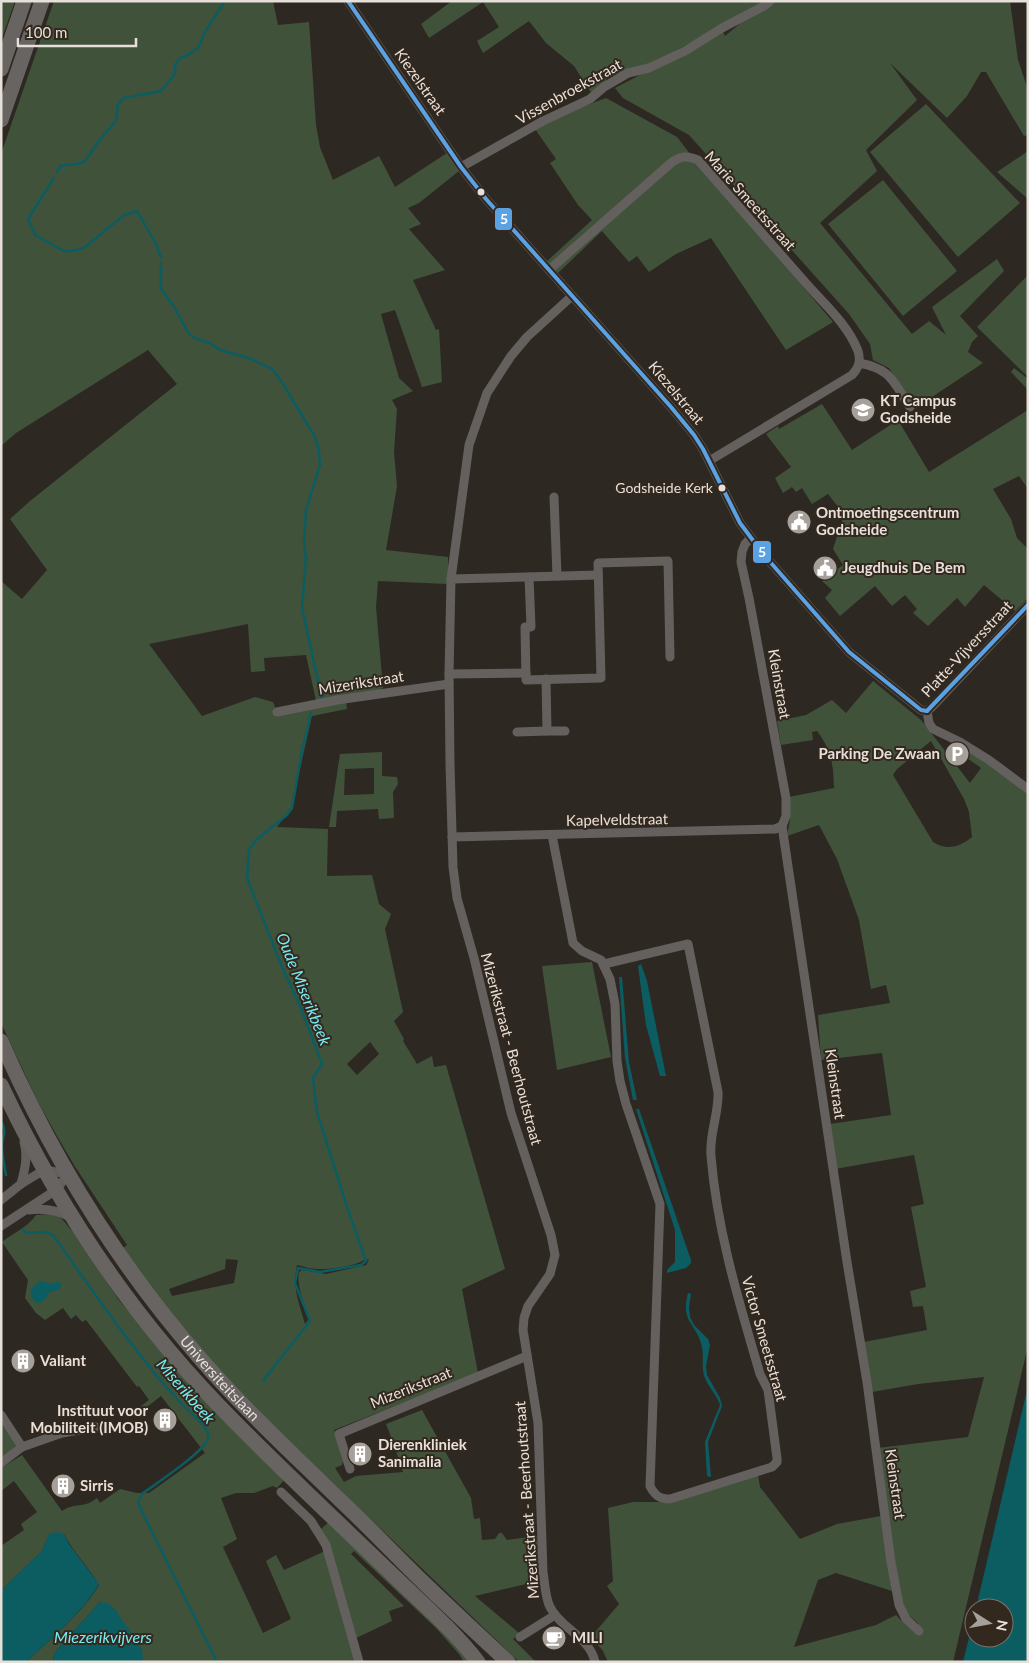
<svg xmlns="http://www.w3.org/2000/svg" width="1029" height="1663" viewBox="0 0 1029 1663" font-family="Lato,sans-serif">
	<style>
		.green { fill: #41523b; fill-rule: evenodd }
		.water { fill: #0b5d61 }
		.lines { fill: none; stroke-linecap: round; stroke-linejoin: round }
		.stream { stroke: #0b5d61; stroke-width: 2.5 }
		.minor { stroke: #63605e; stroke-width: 9 }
		.trunk { stroke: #686461; stroke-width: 15 }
		.bus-1-casing { stroke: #33281e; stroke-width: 8 }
		.bus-1 { stroke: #5aa2e4; stroke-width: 4 }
		.bus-dot { fill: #e7e0da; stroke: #33281e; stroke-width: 2 }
		.labels { text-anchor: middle; stroke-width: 4; stroke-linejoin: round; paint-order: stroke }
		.bus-label { font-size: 14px; fill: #e7e0da; stroke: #33281e; text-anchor: end }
		.street-label { font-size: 15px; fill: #e7e0da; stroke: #33281e }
		.poi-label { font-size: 15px; font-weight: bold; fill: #e7e0da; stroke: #33281e; text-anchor: start }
		.water-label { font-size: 16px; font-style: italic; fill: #78ebf3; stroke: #33281e }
		.line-badge { stroke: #33281e; stroke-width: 2 }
		.badge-label { font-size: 14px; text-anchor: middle; font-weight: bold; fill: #fff }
	</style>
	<rect width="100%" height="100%" fill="#2e2823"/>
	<g class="green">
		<polygon points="1,1 15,1 1,41"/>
		<path d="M54 1H273L278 25 309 22 316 125 320 147 333 180 379 156 395 187 447 153 459 171 419 203 408 208 421 224 409 229 445 270 413 280 436 330 439 329 442 382 422 387 395 310 381 314 399 378 413 391 392 400 397 409 394 452 397 486 386 550 448 557V584L378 581 376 607 383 688 378 690 379 698 346 702 347 709 312 716 291 808 277 827 328 829 327 876 372 875 379 904 391 914 385 929 403 1012 394 1021 404 1039 403 1041 417 1064 432 1056 434 1067 446 1065 505 1269 462 1289 478 1373 334 1430 343 1461 342 1465 335 1468 344 1482 356 1476 403 1472 393 1442 386 1424 422 1410 471 1498 474 1519 480 1518 482 1540 495 1539 499 1533H502L507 1540 537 1536 539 1581 475 1596 519 1633 513 1639 536 1662H519L242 1395 206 1356 163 1304 123 1248 127 1245 74 1165 57 1136 38 1102 1 1023V581L22 599 47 570 10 519 30 501 177 384 148 350 16 433 1 446V154ZM248 624 251 672 265 671 264 658 306 655 317 705 278 714 273 702 255 697 202 716 149 644ZM370 1042 379 1054 357 1075 347 1064ZM226 1259 238 1260 234 1283 172 1296 169 1289 225 1269ZM365 1259 369 1260 366 1265 326 1274 302 1270 299 1272C296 1287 305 1304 309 1319L305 1324C299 1302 292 1288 297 1265 303 1266 310 1269 317 1269 327 1270 358 1266 365 1259Z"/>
		<polygon points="452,1 1010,1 1018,60 1028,90 1028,135 1024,136 986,72 981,72 967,96 947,118 890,63 917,100 866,150 877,171 820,223 912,334 929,321 946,335 932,307 997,259 1004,271 960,316 978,336 972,342 968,352 983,363 914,409 889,368 873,360 870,344 849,314 689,135 623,98 615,88 682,53 722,29 725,36 748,17 746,12 648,66 623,72 607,78 595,99 574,66 546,43 529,21 483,53 477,41 499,27 483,2 429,38 421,24"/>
		<polygon points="606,98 677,137 698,164 833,322 786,350 711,238 676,254 649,272 637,256 629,262 602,231 558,273 546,262 592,220 578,205 550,163 556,159 535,129 571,111"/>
		<polygon points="926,104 1020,203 958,257 870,152"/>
		<polygon points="1028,151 1028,199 997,172"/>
		<polygon points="883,180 957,271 903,316 828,224"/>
		<polygon points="1028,275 1028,375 1027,376 977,327"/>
		<polygon points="1014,368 1028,379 1028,390 1011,372"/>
		<polygon points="822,404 852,450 898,420 929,472 1028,410 1028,489 1019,476 993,489 1011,519 1017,538 1028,549 1028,598 1015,611 984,585 965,607 957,598 928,626 913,613 917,609 905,595 892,606 875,586 840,616 825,598 832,590 822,581 843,565 833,549 845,512 843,513 828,494 812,504 802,488 796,492 792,487 783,493 775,478 791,467 766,434 778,426 779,429"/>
		<path d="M873 681 921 720 970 783 981 768 960 753 951 743 953 742 999 771 1028 793V1346L953 1662H608L603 1651 591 1637 619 1604 607 1586 613 1581 608 1508 633 1502H669L758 1475 760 1487 800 1539 837 1524 881 1516 892 1591 836 1573 818 1580 794 1647 876 1625 896 1615 907 1626 916 1631 918 1623 905 1612 901 1602 878 1448 968 1437 984 1377 918 1384 872 1392 864 1342 927 1330 923 1306 913 1307 910 1291 926 1287 911 1207 924 1204 914 1155 835 1169 830 1124 891 1115 882 1053 821 1060 818 1015 890 1003 886 985 871 989 859 920 837 859 819 825 787 836 790 820 789 797 834 788C833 763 832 751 817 731L812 732 813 740 781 745 777 721 806 715 832 700 846 713ZM931 741 964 799 969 812 972 837C960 847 947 851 933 842L893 775 897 769Z"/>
		<path d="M382 752V776L397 777 398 784 393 792 394 818 379 819 378 809 337 811 336 827H329L340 754ZM374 768V794L344 795 345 769Z"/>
		<polygon points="592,962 611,1057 557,1070 542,966"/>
		<path d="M48 1214 57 1215 62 1219 73 1232 119 1300 161 1351 285 1479 277 1488 273 1486 254 1493H236L221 1498 237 1539 223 1547 263 1633 291 1619 266 1561 276 1555 284 1570 325 1551 329 1545 321 1529 329 1522 357 1548 472 1662H464L459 1654 436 1628 354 1551 351 1554 404 1606 389 1611 392 1621 354 1639 356 1662H139L143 1658 100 1602 57 1650 53 1657 54 1662H26C50 1640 83 1612 99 1585 89 1567 73 1552 64 1534L47 1539 42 1551 1 1591V1546L24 1530 21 1524 37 1512 14 1481 1 1491V1468L22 1455 62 1511C75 1502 84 1509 97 1498L100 1503 120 1489 137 1493H149L205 1453 161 1396 143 1410 141 1406 149 1400 139 1386 137 1387 86 1320 82 1322 76 1315 71 1319 63 1308 45 1320 36 1313 25 1298 28 1280 2 1242C13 1233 28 1227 36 1215Z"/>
		<polygon points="1,1424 16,1446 1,1458"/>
	</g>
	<g class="water">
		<polygon points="641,964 647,981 666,1076 660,1076 646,1025 638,966"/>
		<polygon points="619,977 622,977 629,1062 637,1100 633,1100 625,1058"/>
		<polygon points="636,1109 639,1109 691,1260 691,1263 686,1268 667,1273 667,1270 675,1262 675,1230"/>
		<path d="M42 1281 51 1284 58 1281 62 1285 58 1290 48 1293 47 1297 42 1302 37 1303C26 1294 30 1286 42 1281Z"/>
		<path d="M688 1293 691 1294 689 1307 690 1317 694 1325 708 1339 710 1345 706 1366 707 1375 720 1398 722 1406 708 1442 711 1477 707 1476 705 1442 720 1405C717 1395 709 1388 705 1378 701 1369 704 1357 702 1347 697 1323 680 1323 688 1293Z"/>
		<polygon points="1028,1386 1028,1662 963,1662 974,1617 974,1638 1004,1638 1004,1608 976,1608"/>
		<path d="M56 1532 64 1534 69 1544 99 1584C83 1612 50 1640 26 1662H1V1591L42 1551 49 1534Z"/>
		<polygon points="100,1602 107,1603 115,1609 142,1649 143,1658 139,1662 54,1662 53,1657 57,1650"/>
	</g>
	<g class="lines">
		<g class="stream">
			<polyline points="57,172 61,166 82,163 86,160 98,142 116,121 118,104 124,98 161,91 175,74 175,65 180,58 190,54 198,48 205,32 225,1"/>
			<polyline points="54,178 28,219 35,235 64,251 72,251 84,248 124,215 137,211 156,244 161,258"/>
			<polyline points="161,264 161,289 173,305 189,334 197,339 210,343 220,350 249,358 272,369 280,379 315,437 319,451 320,465 306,510 304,543 306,559 302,608 322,699"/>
			<path d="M1 1121C7 1132 3 1134 2 1145 2 1155 4 1165 6 1175"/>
			<path d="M23 1230 26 1233 45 1232 53 1235C93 1291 132 1350 179 1401 186 1410 211 1427 208 1438 206 1451 155 1484 142 1494L138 1501 141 1510 217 1662"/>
			<polyline points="263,1381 310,1321 295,1283 298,1268 320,1272 361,1265 366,1261 347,1207 317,1112 313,1078 322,1064 300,1006 282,967 247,878 249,850 256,840 287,815 292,808 302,751 311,713"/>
		</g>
		<g class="minor">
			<polyline points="348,1 461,167 486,199 671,407 694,435 703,449 740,523 764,555 849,652 921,710 927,711"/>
			<polyline points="461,167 543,121 590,99 604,87 628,73 649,68 685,51 722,28 764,6 770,1"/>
			<path d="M549 270 671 163C680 156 687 155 698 160 733 200 769 241 804 281 823 303 847 323 858 351 861 361 859 368 852 375L709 461"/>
			<path d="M572 296 527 337 511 356 487 393 469 445 451 579 449 674 450 764 453 867 457 898 474 958 511 1113 551 1235 555 1255 550 1274 528 1306 524 1318 523 1330 538 1423 543 1572C545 1584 545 1597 550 1607 561 1629 590 1637 595 1662"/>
			<path d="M859 363C892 369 893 382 910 407"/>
			<polyline points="554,497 557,576"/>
			<polyline points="751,538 745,544 742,552 741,562 749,598 786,798 786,816 782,826 847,1262 867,1382 891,1562 899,1605 906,1619 919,1631"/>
			<polyline points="529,577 531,627 525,627 526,680 601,678 598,563 668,561 670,657"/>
			<polyline points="451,579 598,575"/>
			<polyline points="449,674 526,673"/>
			<polyline points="927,711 932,707 1028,605"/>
			<polyline points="927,711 929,723 933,729 960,742 989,760 1028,789"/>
			<polyline points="277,712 337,700 449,684"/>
			<polyline points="547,731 565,731"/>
			<polyline points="517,732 547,731 546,679"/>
			<path d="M552 835 573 943 582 951 601 960 610 979 615 1004 617 1061 620 1081 626 1104 660 1204 650 1486C655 1496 660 1499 670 1499L772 1467 777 1462V1458L768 1390 760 1374C739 1302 717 1231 711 1156 709 1134 719 1114 718 1092L688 944 604 964"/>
			<polyline points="452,837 775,829 782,826"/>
			<path d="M21 1184C25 1169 28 1157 24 1142"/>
			<polyline points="1,1200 21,1184 44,1170 68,1174 56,1190 1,1226"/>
			<path d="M29 1210C45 1208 58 1210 72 1218"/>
			<polyline points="1,1415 22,1447 1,1463"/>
			<polyline points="22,1447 62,1433 96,1427"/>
			<polyline points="350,1469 339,1434 527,1356"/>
			<polyline points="281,1492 311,1521 326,1545 359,1662"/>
			<polyline points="520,1637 555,1615"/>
		</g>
		<g class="trunk">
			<polyline points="1,69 24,1"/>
			<polyline points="1,120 42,1"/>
			<path id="s1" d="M1 1041C51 1155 117 1263 199 1357 242 1407 291 1452 338 1498 368 1526 396 1556 425 1584 452 1610 480 1636 508 1662"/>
			<path d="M1 1085C59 1209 136 1323 233 1420 286 1474 341 1525 396 1578 424 1605 454 1631 478 1662"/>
		</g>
		<defs>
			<g id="bus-1">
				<polyline points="348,1 461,167 486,199 671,407 694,435 703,449 740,523 764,555 849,652 921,710 927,711"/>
				<polyline points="927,711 1028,605"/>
			</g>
		</defs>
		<use href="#bus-1" class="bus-1-casing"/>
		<use href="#bus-1" class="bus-1"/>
	</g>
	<defs>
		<symbol id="school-disc" viewBox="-11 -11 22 22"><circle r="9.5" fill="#a6a09a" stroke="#33281e"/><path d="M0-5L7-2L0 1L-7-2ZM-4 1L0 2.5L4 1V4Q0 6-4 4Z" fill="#fff"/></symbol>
		<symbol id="civic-disc" viewBox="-11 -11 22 22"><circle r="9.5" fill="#a6a09a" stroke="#33281e"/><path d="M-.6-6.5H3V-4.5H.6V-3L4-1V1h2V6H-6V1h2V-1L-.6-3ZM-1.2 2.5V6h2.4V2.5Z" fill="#fff"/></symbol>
		<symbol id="parking-disc" viewBox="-11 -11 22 22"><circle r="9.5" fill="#a6a09a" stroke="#33281e"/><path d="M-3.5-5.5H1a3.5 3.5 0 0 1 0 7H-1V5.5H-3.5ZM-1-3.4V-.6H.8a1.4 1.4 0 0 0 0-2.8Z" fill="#fff"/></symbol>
		<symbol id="building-disc" viewBox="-11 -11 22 22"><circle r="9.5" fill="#a6a09a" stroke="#33281e"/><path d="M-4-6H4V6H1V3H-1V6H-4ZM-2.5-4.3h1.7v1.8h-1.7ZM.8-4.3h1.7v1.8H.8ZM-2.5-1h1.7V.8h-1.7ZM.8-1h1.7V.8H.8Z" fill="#fff"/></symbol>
		<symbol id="cafe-disc" viewBox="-11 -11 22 22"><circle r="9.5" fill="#a6a09a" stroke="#33281e"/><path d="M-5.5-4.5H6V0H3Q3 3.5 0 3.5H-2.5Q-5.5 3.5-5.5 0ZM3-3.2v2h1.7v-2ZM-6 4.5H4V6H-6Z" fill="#fff"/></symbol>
	</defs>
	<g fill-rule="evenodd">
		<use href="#school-disc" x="849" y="396" width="28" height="28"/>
		<use href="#civic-disc" x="785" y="508" width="28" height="28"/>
		<use href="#civic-disc" x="811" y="554" width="28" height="28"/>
		<use href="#parking-disc" x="943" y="740" width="28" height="28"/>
		<use href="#building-disc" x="9" y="1347" width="28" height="28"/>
		<use href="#building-disc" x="151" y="1406" width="28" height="28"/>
		<use href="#building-disc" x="346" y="1440" width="28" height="28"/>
		<use href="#building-disc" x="49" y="1472" width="28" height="28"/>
		<use href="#cafe-disc" x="540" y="1624" width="28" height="28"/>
	</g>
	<g class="bus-dot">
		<circle cx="481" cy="192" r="4.5"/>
		<circle cx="722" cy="488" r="4.5"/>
	</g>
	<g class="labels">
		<g class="bus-label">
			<text x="713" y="493">Godsheide Kerk</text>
		</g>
		<g class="street-label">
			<text transform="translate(420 82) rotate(55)" y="5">Kiezelstraat</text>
			<text transform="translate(569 92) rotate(-29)" y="5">Vissenbroekstraat</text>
			<text transform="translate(750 201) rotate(48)" y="5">Marie Smeetsstraat</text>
			<text transform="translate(676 393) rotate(50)" y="5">Kiezelstraat</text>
			<text transform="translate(967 649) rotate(-47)" y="5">Platte-Vijversstraat</text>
			<text transform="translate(361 683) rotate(-9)" y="5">Mizerikstraat</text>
			<text transform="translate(779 684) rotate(80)" y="5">Kleinstraat</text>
			<text transform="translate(617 820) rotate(-1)" y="5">Kapelveldstraat</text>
			<text transform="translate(511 1049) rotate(75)" y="5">Mizerikstraat - Beerhoutstraat</text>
			<text transform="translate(835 1084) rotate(82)" y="5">Kleinstraat</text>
			<text transform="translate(764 1339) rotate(74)" y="5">Victor Smeetsstraat</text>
			<text dy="5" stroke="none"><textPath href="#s1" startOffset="404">Universiteitslaan</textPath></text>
			<text transform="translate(411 1388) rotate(-22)" y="5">Mizerikstraat</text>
			<text transform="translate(895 1484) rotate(82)" y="5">Kleinstraat</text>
			<text transform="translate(527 1500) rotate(-94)" y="5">Mizerikstraat - Beerhoutstraat</text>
		</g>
		<g class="poi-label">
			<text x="880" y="406">KT Campus<tspan x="880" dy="17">Godsheide</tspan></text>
			<text x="816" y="518">Ontmoetingscentrum<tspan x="816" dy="17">Godsheide</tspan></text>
			<text x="842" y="573">Jeugdhuis De Bem</text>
			<text x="940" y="759" text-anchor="end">Parking De Zwaan</text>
			<text x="40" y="1366">Valiant</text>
			<text x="148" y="1416" text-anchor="end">Instituut voor<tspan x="148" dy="17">Mobiliteit (IMOB)</tspan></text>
			<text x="378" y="1450">Dierenkliniek<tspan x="378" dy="17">Sanimalia</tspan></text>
			<text x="80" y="1491">Sirris</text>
			<text x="572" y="1643">MILI</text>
		</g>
		<g class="water-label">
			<text transform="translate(304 989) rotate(68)" y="6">Oude Miserikbeek</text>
			<text transform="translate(186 1391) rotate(49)" y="6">Miserikbeek</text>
			<text x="103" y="1643">Miezerikvijvers</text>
		</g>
	</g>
	<g class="line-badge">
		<rect x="494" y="207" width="19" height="24" rx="5" fill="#5aa2e4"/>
		<rect x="752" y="540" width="20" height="24" rx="5" fill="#5aa2e4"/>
	</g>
	<g class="badge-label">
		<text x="504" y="224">5</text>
		<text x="762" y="557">5</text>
	</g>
	<rect width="1029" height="1663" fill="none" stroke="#e7e0da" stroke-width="5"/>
	<g transform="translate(989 1623) rotate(101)"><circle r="24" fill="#33281e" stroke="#7b7269"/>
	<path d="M0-4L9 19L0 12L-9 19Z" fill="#a6a09a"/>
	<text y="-8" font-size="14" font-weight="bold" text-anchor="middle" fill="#e7e0da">N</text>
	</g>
	<path d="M18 38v8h118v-8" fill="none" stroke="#e7e0da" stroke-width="2.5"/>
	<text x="25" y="38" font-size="15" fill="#e7e0da" stroke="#33281e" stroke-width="4" paint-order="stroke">100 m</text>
</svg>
